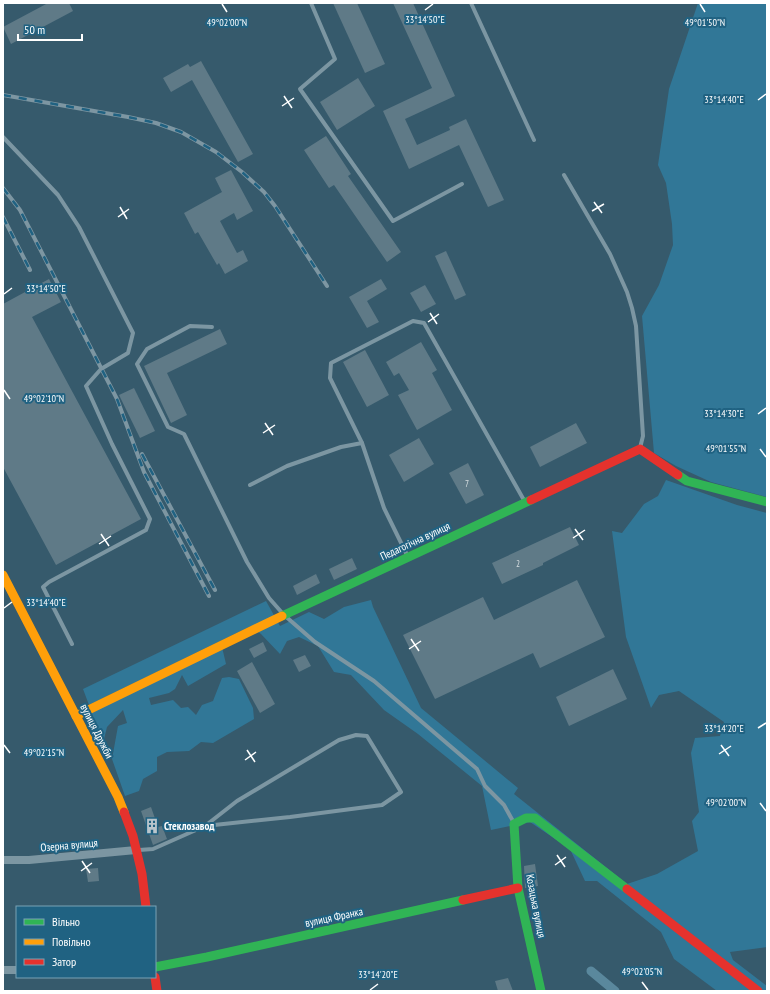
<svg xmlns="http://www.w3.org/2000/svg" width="770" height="994" viewBox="0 0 770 994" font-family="'PT Sans Narrow',sans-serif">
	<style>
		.green { fill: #317797 }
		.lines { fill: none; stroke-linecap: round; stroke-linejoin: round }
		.canal { stroke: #5a889d; stroke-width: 9 }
		.building { fill: #5f7a87 }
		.lane { stroke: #7c96a2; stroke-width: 4 }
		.street { stroke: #7c96a2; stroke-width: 8 }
		.fast { stroke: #30b455; stroke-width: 9 }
		.slow { stroke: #ff9f0a; stroke-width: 9 }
		.jam { stroke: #e5322d; stroke-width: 9 }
		.rail-casing { stroke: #7d96a2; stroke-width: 4 }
		.rail { stroke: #206282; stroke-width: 2.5; stroke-dasharray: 8; stroke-linecap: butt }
		.ticks { fill: none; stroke: #fff; stroke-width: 1.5 }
		.labels { text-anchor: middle; stroke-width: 4; stroke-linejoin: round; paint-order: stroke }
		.number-label { font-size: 9px; fill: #d7dee1 }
		.street-label { font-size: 11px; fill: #fff; stroke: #206282 }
		.poi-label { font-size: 11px; font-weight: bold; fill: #fff; stroke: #206282; text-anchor: start }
		.ticks-label { font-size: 10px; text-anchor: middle; fill: #fff; stroke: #206282; stroke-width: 4; stroke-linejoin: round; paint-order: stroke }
	</style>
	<rect width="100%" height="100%" fill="#365a6c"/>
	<g class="green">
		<polygon points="698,3 767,3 767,497 711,482 676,466 654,453 642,316 659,285 673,245 672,224 666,183 658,165 669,89"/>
		<polygon points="666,480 737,505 767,513 767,947 730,952 733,960 767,986 767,991 717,991 674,959 661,932 597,881 585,881 570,849 530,822 491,830 482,786 418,734 384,710 351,675 334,672 318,646 299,637 287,641 280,654 261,634 251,626 89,705 83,689 266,601 280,626 309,612 324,619 344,607 371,600 373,607 421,708 518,788 514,794 627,884 657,874 698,851 692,821 699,812 691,753 695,738 720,736 724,722 679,691 659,695 651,708 626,637 612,531 622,533 644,504 658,496"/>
		<polygon points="222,647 226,664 188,686 182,675 175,689 169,693 149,698 151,705 173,700 181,708 188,707 196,715 202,705 213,701 222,678 229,677 239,679 253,708 254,719 213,743 201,742 189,751 167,752 157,757 157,771 143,779 139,791 125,796 112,759 118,726 127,723 123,710 107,727 102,747 95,736 95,727 86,715"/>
	</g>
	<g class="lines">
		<polyline class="canal" points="591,971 615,991"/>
	</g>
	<g class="building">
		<polygon points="48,3 69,3 73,11 11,44 3,27"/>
		<polygon points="333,3 357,3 385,64 365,73"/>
		<polygon points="393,3 413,3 455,96 405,119 417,145 450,130 449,127 466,119 504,200 488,207 459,145 409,169 383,111 432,88"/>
		<polygon points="201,61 253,154 238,162 192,80 171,92 163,78 188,64 190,67"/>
		<polygon points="358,78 375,106 337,130 320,102"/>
		<polygon points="326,136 351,174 348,176 401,252 387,262 334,185 329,188 304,150"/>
		<polygon points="231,170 253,211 237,220 234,213 220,221 237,253 243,250 248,261 225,274 219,263 217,265 198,232 195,234 184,213 222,192 215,178"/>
		<polygon points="446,251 466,295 455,300 435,256"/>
		<polygon points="49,279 61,302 32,317 141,519 56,565 3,467 3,304"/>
		<polygon points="381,279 387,289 367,301 379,322 367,328 349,297"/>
		<polygon points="425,285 436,304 421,312 410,293"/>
		<polygon points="220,329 227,344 167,373 187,415 171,423 144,366"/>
		<polygon points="421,342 437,370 432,373 452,410 417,430 398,395 409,390 399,373 394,376 386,362"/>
		<polygon points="365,350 389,395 367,407 343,362"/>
		<polygon points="134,388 155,431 140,438 119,395"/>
		<polygon points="576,423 587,443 540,467 530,447"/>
		<polygon points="419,438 434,464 404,482 389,455"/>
		<polygon points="468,463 484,495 466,504 449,473"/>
		<polygon points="570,527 579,545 543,563 543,565 502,584 492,563"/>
		<polygon points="352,558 357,569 334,580 329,569"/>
		<polygon points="316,574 320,583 297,595 293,586"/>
		<polygon points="577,580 605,637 540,668 533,653 435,699 403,635 483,597 494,620"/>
		<polygon points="263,642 267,651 254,658 249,649"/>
		<polygon points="305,655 311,666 299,672 293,660"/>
		<polygon points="252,662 275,704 260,713 237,671"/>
		<polygon points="613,669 627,699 569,726 556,697"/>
		<polygon points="151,807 158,827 162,826 167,839 153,845 141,811"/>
		<polygon points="535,864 538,886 525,888 524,866"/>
		<polygon points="98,868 99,881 88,882 86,869"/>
		<polygon points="508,978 513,991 498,991 495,981"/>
	</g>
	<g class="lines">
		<g class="lane">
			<polyline points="311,3 335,59 300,89 393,221 462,184"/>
			<polyline points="471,3 534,140"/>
			<polyline points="3,137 58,195 79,227 133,333 128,353 101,369 86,386 112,444 150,519 146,530 49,582 43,587 72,644"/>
			<polyline points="564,175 610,254 627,292 632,308 636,326 643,436 640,448"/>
			<polyline points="212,327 190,326 147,349 137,364 168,427 184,434 247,562 269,598 284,615 315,642 374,681 477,769 485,786 504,805 514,823"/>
			<polyline points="250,485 287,466 341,447 362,443"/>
			<polyline points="408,557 384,508 362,443 330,378 331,363 413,321 424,323 525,502"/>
			<polyline points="139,850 153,849 205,826 290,817 382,805 401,792 367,736 356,735 339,740 237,801 205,826"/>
		</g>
		<g class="street">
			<polyline points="3,860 29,860 136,850"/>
			<polyline points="3,970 17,970"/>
		</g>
		<g class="fast">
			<polyline points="678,475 687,481 767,502"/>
			<polyline points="282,616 531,500"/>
			<polyline points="155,967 207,957 463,900"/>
			<polyline points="541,991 518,888 514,824 526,818 535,818 627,889"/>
		</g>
		<g class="slow">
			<polyline points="3,575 118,797 124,812"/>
			<polyline points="76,716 282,616"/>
		</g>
		<g class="jam">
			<polyline points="531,500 640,449 678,475"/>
			<polyline points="124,812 133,836 142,874 146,907"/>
			<polyline points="627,889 758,991"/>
			<polyline points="463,900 518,888"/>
			<polyline points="155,977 157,991"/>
		</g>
		<defs>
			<g id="rail">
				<polyline points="3,95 128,117 156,123 181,132 216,152 242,172 264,192 275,206 327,286"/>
				<polyline points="3,188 20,210 117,399 144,472 209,596"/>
				<polyline points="3,217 30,270"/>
				<polyline points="142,454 215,590"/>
			</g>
		</defs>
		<use href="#rail" class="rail-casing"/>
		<use href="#rail" class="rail"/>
	</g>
	<path class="ticks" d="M222 4 227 12M700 4 705 12M425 10 433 4M284 96 292 108M758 100 766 94M282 106 294 98M594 202 602 213M120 207 127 219M592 211 604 204M118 217 129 209M4 294 12 288M430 313 437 324M428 322 439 314M4 390 10 399M758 414 766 408M265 423 273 435M263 433 275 425M760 449 766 457M575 529 583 540M101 534 109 546M573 538 585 530M99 544 111 536M4 608 12 602M411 639 419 651M409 649 421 641M758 728 766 723M4 745 10 753M721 745 729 756M247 750 255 762M719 754 731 746M245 760 256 752M760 803 766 811M557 855 565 867M82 861 90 873M555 865 566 857M81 871 92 863M642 982 648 990M370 990 378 984"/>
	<defs>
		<symbol id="building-bare" viewBox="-9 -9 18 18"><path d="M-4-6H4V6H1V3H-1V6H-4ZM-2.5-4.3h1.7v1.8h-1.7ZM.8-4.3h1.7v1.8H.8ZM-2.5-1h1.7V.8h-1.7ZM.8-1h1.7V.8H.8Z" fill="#b9c5cc" stroke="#206282" stroke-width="2.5" paint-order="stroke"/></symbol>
	</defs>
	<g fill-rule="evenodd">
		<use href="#building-bare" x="141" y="815" width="22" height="22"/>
	</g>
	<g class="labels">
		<g class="number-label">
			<text x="467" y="487">7</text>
			<text x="518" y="567">2</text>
		</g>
		<g class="street-label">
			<text transform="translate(415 541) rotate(-25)" y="4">Педагогічна вулиця</text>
			<text transform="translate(97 731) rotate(63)" y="4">вулиця Дружби</text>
			<text transform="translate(69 845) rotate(-5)" y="4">Озерна вулиця</text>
			<text transform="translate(536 906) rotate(79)" y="4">Козацька вулиця</text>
			<text transform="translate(334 917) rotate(-12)" y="4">вулиця Франка</text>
		</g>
		<g class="poi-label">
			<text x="164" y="830">Стеклозавод</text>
		</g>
	</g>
	<g class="ticks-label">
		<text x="425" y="23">33°14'50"E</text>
		<text x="227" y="26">49°02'00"N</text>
		<text x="705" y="26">49°01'50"N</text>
		<text x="724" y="103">33°14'40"E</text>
		<text x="46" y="292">33°14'50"E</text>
		<text x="44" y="402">49°02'10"N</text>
		<text x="724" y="417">33°14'30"E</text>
		<text x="726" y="452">49°01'55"N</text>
		<text x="46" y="606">33°14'40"E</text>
		<text x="724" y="732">33°14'20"E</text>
		<text x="44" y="756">49°02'15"N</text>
		<text x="726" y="806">49°02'00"N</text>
		<text x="642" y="975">49°02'05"N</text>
		<text x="378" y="978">33°14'20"E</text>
	</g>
	<rect width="770" height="994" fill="none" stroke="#ffffff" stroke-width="8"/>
	<rect x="16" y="906" width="140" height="72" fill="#206282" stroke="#79a1b4"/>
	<rect x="24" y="919" width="20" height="6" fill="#30b455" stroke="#79a1b4"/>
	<text x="52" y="926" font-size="12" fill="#ffffff">Вільно</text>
	<rect x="24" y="939" width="20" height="6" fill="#ff9f0a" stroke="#79a1b4"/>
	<text x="52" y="946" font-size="12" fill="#ffffff">Повільно</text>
	<rect x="24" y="959" width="20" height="6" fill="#e5322d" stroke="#79a1b4"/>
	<text x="52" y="966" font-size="12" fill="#ffffff">Затор</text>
	<path d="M18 34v6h64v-6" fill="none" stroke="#ffffff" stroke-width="2"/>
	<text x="24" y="34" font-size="12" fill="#ffffff" stroke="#206282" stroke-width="3" paint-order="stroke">50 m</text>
</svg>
